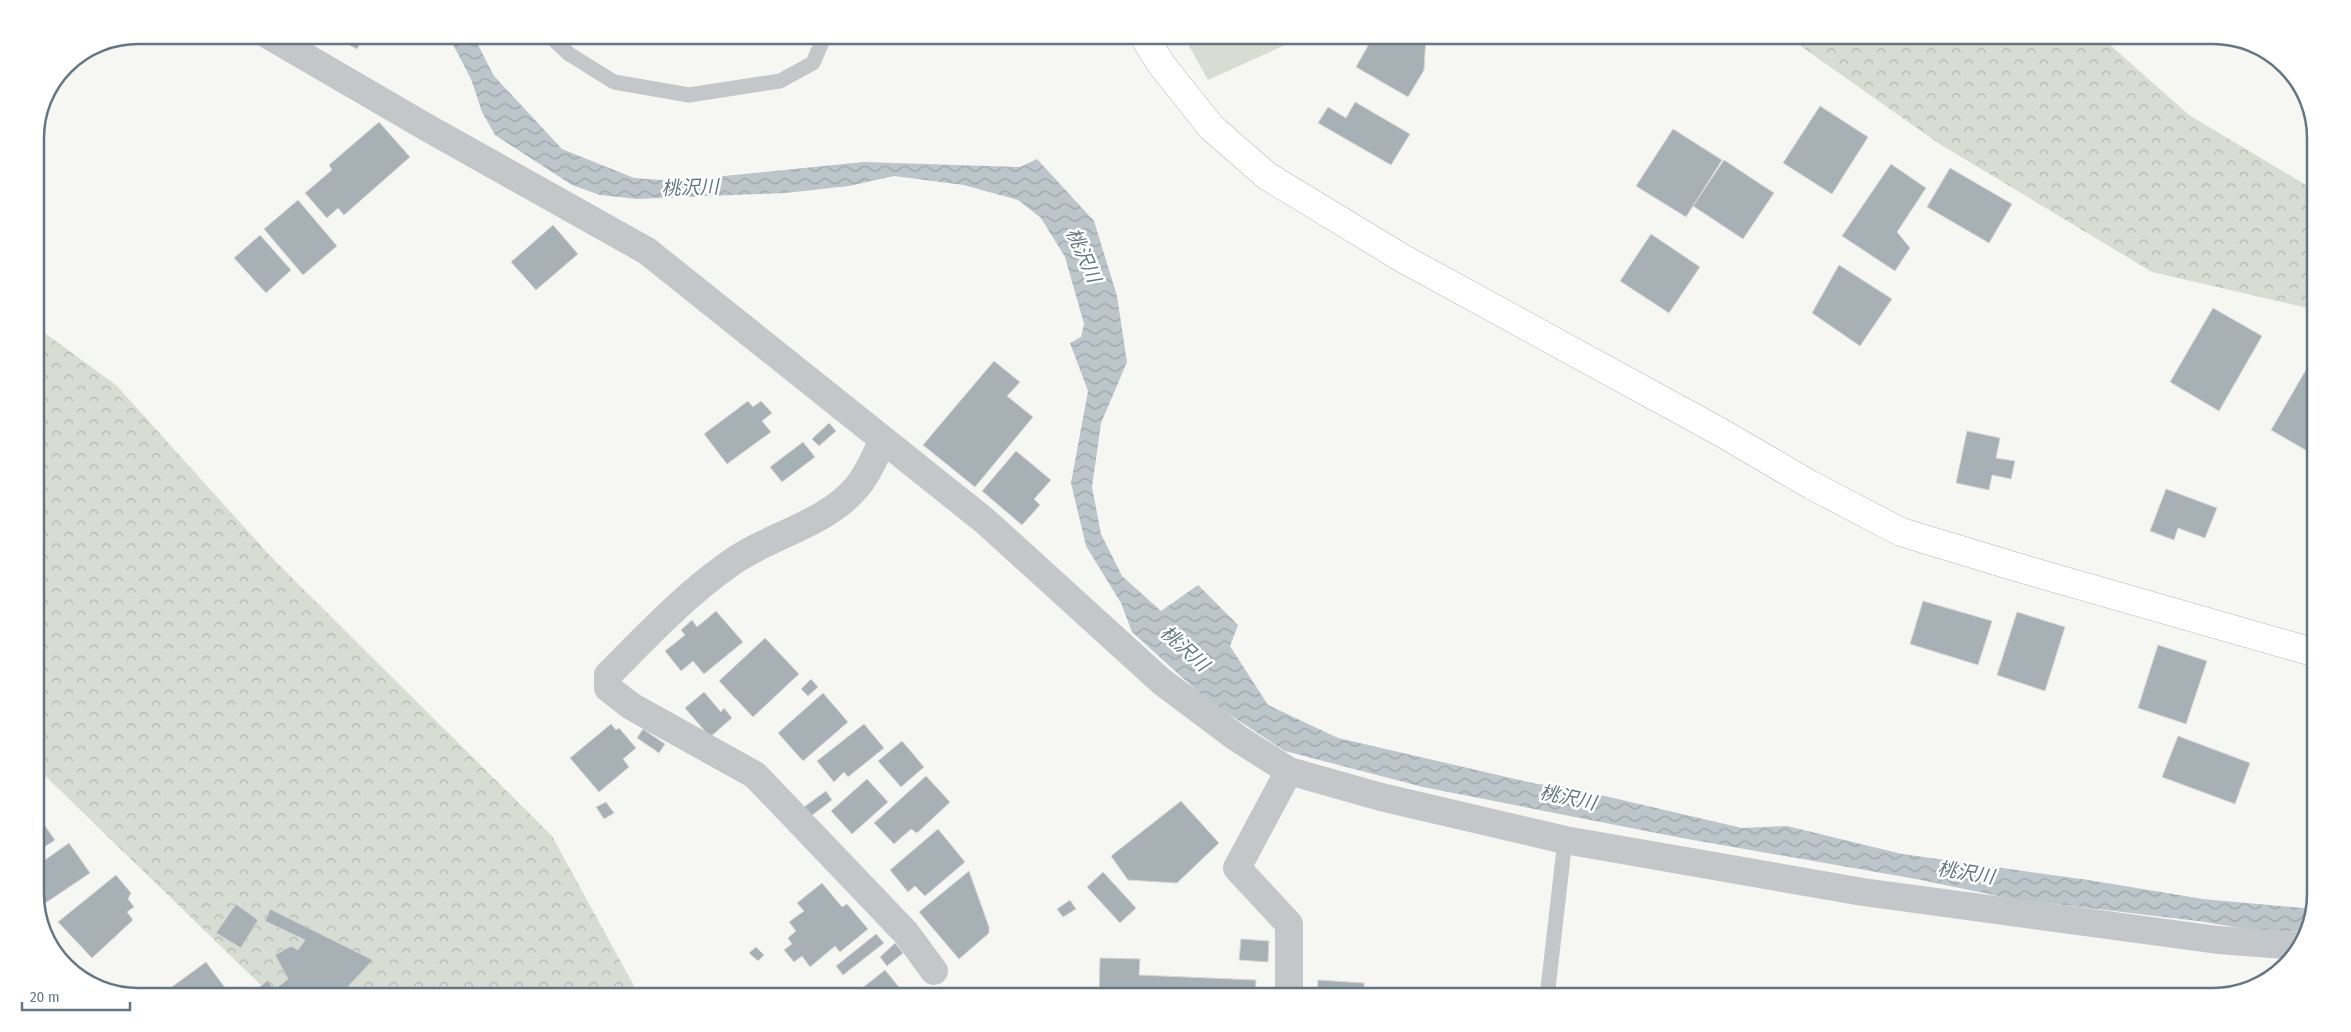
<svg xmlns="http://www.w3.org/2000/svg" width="2351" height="1032" viewBox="0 0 2351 1032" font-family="'Fira Sans Condensed','Noto Sans JP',sans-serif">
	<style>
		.green { fill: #d7ddd3 }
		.forest { fill: url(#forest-crowns) }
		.water { fill: url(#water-waves) }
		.building { fill: #a7b0b5; stroke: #d7d7d5 }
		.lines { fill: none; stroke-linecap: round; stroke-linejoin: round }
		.secondary-casing { stroke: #b3b9bd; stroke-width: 29 }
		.lane { stroke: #c3c7ca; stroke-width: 15 }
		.street { stroke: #c3c7ca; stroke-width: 28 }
		.secondary { stroke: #fff; stroke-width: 28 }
		.labels { text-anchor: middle; stroke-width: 5; stroke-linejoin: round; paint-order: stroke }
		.water-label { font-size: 19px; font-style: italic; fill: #617780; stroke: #fff }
		.rim { fill: none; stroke: #657683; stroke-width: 2.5 }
	</style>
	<defs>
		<pattern id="forest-crowns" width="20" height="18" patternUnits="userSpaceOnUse" patternTransform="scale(1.25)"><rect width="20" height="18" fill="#d7ddd3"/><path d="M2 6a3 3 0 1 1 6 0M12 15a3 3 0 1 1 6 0" fill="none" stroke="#b2b8b1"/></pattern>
		<pattern id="water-waves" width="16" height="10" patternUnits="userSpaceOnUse" patternTransform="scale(1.25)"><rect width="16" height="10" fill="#bbc5ca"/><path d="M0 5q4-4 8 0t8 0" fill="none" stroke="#9ca5a9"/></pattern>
	</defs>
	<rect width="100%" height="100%" fill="#f6f6f2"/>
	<polygon class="green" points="1183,35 1307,35 1208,80"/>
	<g class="forest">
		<polygon points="1785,35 2099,35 2189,115 2316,191 2316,310 2152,272 1938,143"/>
		<polygon points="35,326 116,385 272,558 552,836 640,997 273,997 35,766"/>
	</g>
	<polygon class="water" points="448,35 473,35 494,76 562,149 634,178 674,181 864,162 1020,167 1037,159 1094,221 1117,296 1127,362 1101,423 1092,487 1101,534 1122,576 1161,611 1198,585 1238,625 1230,646 1268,705 1338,738 1537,784 1562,786 1742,828 1787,826 1902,854 2088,880 2203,899 2313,909 2308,932 2253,930 2198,921 2013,899 1916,879 1682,838 1423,787 1285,751 1206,699 1132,632 1121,603 1086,546 1071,483 1088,391 1070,343 1081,337 1084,324 1065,257 1041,218 1018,200 964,185 894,176 849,186 785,193 637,199 600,195 572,185 495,135 482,112 471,79"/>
	<g class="building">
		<polygon points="330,35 365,35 357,49"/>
		<polygon points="1374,35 1426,35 1424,70 1408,97 1356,67"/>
		<polygon points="1355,102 1410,134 1391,165 1318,123 1328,107 1346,118"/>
		<polygon points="1820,106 1868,137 1832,194 1783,163"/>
		<polygon points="379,122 410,157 344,215 338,208 327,218 305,193 332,170 329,165"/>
		<polygon points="1673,129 1722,160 1686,217 1636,186"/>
		<polygon points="1724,160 1774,193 1743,239 1693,206"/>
		<polygon points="1891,164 1926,188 1897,232 1910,248 1895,271 1842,236"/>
		<polygon points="1950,168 2012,204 1989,243 1927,207"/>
		<polygon points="298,200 337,246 303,275 264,229"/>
		<polygon points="553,225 578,254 536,290 511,262"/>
		<polygon points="1651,234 1700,267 1669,313 1620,281"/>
		<polygon points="260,235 291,270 266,293 234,258"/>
		<polygon points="1839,265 1892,299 1860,346 1812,313"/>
		<polygon points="2213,308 2262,336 2219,411 2170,382"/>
		<polygon points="2314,356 2316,357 2316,456 2271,430"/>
		<polygon points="994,361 1020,382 1007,396 1033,417 975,487 923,445"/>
		<polygon points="748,401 753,407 761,401 772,413 762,421 771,432 727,464 704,434"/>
		<polygon points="829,423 836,431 819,446 812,439"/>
		<polygon points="1967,431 2000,438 1996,458 2015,461 2011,479 1992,475 1989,490 1956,483"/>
		<polygon points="803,442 815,457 782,482 770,467"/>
		<polygon points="1016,451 1051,480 1034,499 1040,505 1022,525 982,491"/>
		<polygon points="2166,489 2217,508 2205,538 2178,528 2174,540 2150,531"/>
		<polygon points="1923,601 1992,621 1978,665 1910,644"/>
		<polygon points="716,611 743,642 704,674 693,661 681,671 665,651 685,635 681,630 692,620 697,627"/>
		<polygon points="2017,612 2065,627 2045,691 1997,675"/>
		<polygon points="765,638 799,674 753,717 719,681"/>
		<polygon points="2158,645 2207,661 2186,724 2138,708"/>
		<polygon points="811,679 818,687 808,696 801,689"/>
		<polygon points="704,692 721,712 724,708 732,718 710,737 685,708"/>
		<polygon points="823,693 848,722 803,761 778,733"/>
		<polygon points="611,724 616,730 619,728 636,748 623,759 629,767 599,792 570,758"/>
		<polygon points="864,724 884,748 848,777 844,772 834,782 817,761"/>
		<polygon points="643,729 665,744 659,753 637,738"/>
		<polygon points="2178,736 2250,763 2235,804 2162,777"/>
		<polygon points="902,741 924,767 901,787 878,761"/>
		<polygon points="926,776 950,802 917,833 911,829 894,844 874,823"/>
		<polygon points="867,779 888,802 852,834 831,811"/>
		<polygon points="826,791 832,800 811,816 804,807"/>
		<polygon points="1181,801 1219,843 1177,883 1128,880 1111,856"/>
		<polygon points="606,802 614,813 604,819 596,807"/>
		<polygon points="35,812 55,840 35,853"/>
		<polygon points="938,829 965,862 925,896 915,886 908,892 890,870"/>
		<polygon points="69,843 90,873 38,908 35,901 35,867"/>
		<polygon points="969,871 989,927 989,933 959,959 919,912"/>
		<polygon points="1103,872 1136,908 1120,923 1087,887"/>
		<polygon points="116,875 131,893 128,899 134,907 127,912 133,920 92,958 58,922"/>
		<polygon points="822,883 842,907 847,904 868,929 840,952 835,946 810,967 802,956 794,962 784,950 792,944 788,938 796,931 789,922 804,911 797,903"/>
		<polygon points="1070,900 1076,909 1063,917 1057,909"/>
		<polygon points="236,904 258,920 241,948 216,933"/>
		<polygon points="270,909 373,960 342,993 345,997 258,997 254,992 268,980 274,990 288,979 275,955 291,946 298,950 305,940 265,921"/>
		<polygon points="876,934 884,943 843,975 836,966"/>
		<polygon points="1241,939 1269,941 1268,962 1239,960"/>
		<polygon points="895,943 903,953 887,966 880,957"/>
		<polygon points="756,947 764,955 758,961 749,953"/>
		<polygon points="1100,958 1140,959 1139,975 1256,980 1255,997 1099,997"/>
		<polygon points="206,962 232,997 158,997"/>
		<polygon points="885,970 907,997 851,997"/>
		<polygon points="1318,980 1364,983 1364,997 1317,997"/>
		<polygon points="997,993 1088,997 996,997"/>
	</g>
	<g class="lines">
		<defs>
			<polyline id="secondary" points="1143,35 1161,64 1211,127 1267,176 1402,258 1722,433 1811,485 1901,532 2023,569 2316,653"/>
		</defs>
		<use href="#secondary" class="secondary-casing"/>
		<g class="lane">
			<polyline points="549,35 569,54 614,82 689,95 780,81 813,63 825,35"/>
			<polyline points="1547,997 1565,840"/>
		</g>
		<g class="street">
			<polyline points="268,35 426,127 647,251 985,521 1161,681 1237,738 1289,771 1381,797 1565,840 1863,892 2218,940 2298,946"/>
			<path d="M883 440C875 456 869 473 857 487 824 526 768 535 728 565 684 596 646 637 608 675V688L631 706 755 775 906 933 934 971"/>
			<polyline points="1289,997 1289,924 1237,868 1289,771"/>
		</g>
		<use href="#secondary" class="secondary"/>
	</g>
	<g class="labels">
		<g class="water-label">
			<text transform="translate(690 187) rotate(-2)" y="7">桃沢川</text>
			<text transform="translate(1084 255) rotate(66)" y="7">桃沢川</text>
			<text transform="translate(1185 648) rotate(42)" y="7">桃沢川</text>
			<text transform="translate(1568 797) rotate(12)" y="7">桃沢川</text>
			<text transform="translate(1966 872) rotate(9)" y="7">桃沢川</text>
		</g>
	</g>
	<path d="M0 0H2351V1032H0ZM138 44H2213A94 94 0 0 1 2307 138V894A94 94 0 0 1 2213 988H138A94 94 0 0 1 44 894V138A94 94 0 0 1 138 44Z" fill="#fff" fill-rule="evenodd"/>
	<path class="rim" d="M138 44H2213A94 94 0 0 1 2307 138V894A94 94 0 0 1 2213 988H138A94 94 0 0 1 44 894V138A94 94 0 0 1 138 44Z"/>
	<path d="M22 1002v8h108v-8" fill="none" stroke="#657683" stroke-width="2.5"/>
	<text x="30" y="1002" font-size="15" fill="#657683" stroke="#ffffff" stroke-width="4" paint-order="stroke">20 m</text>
</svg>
